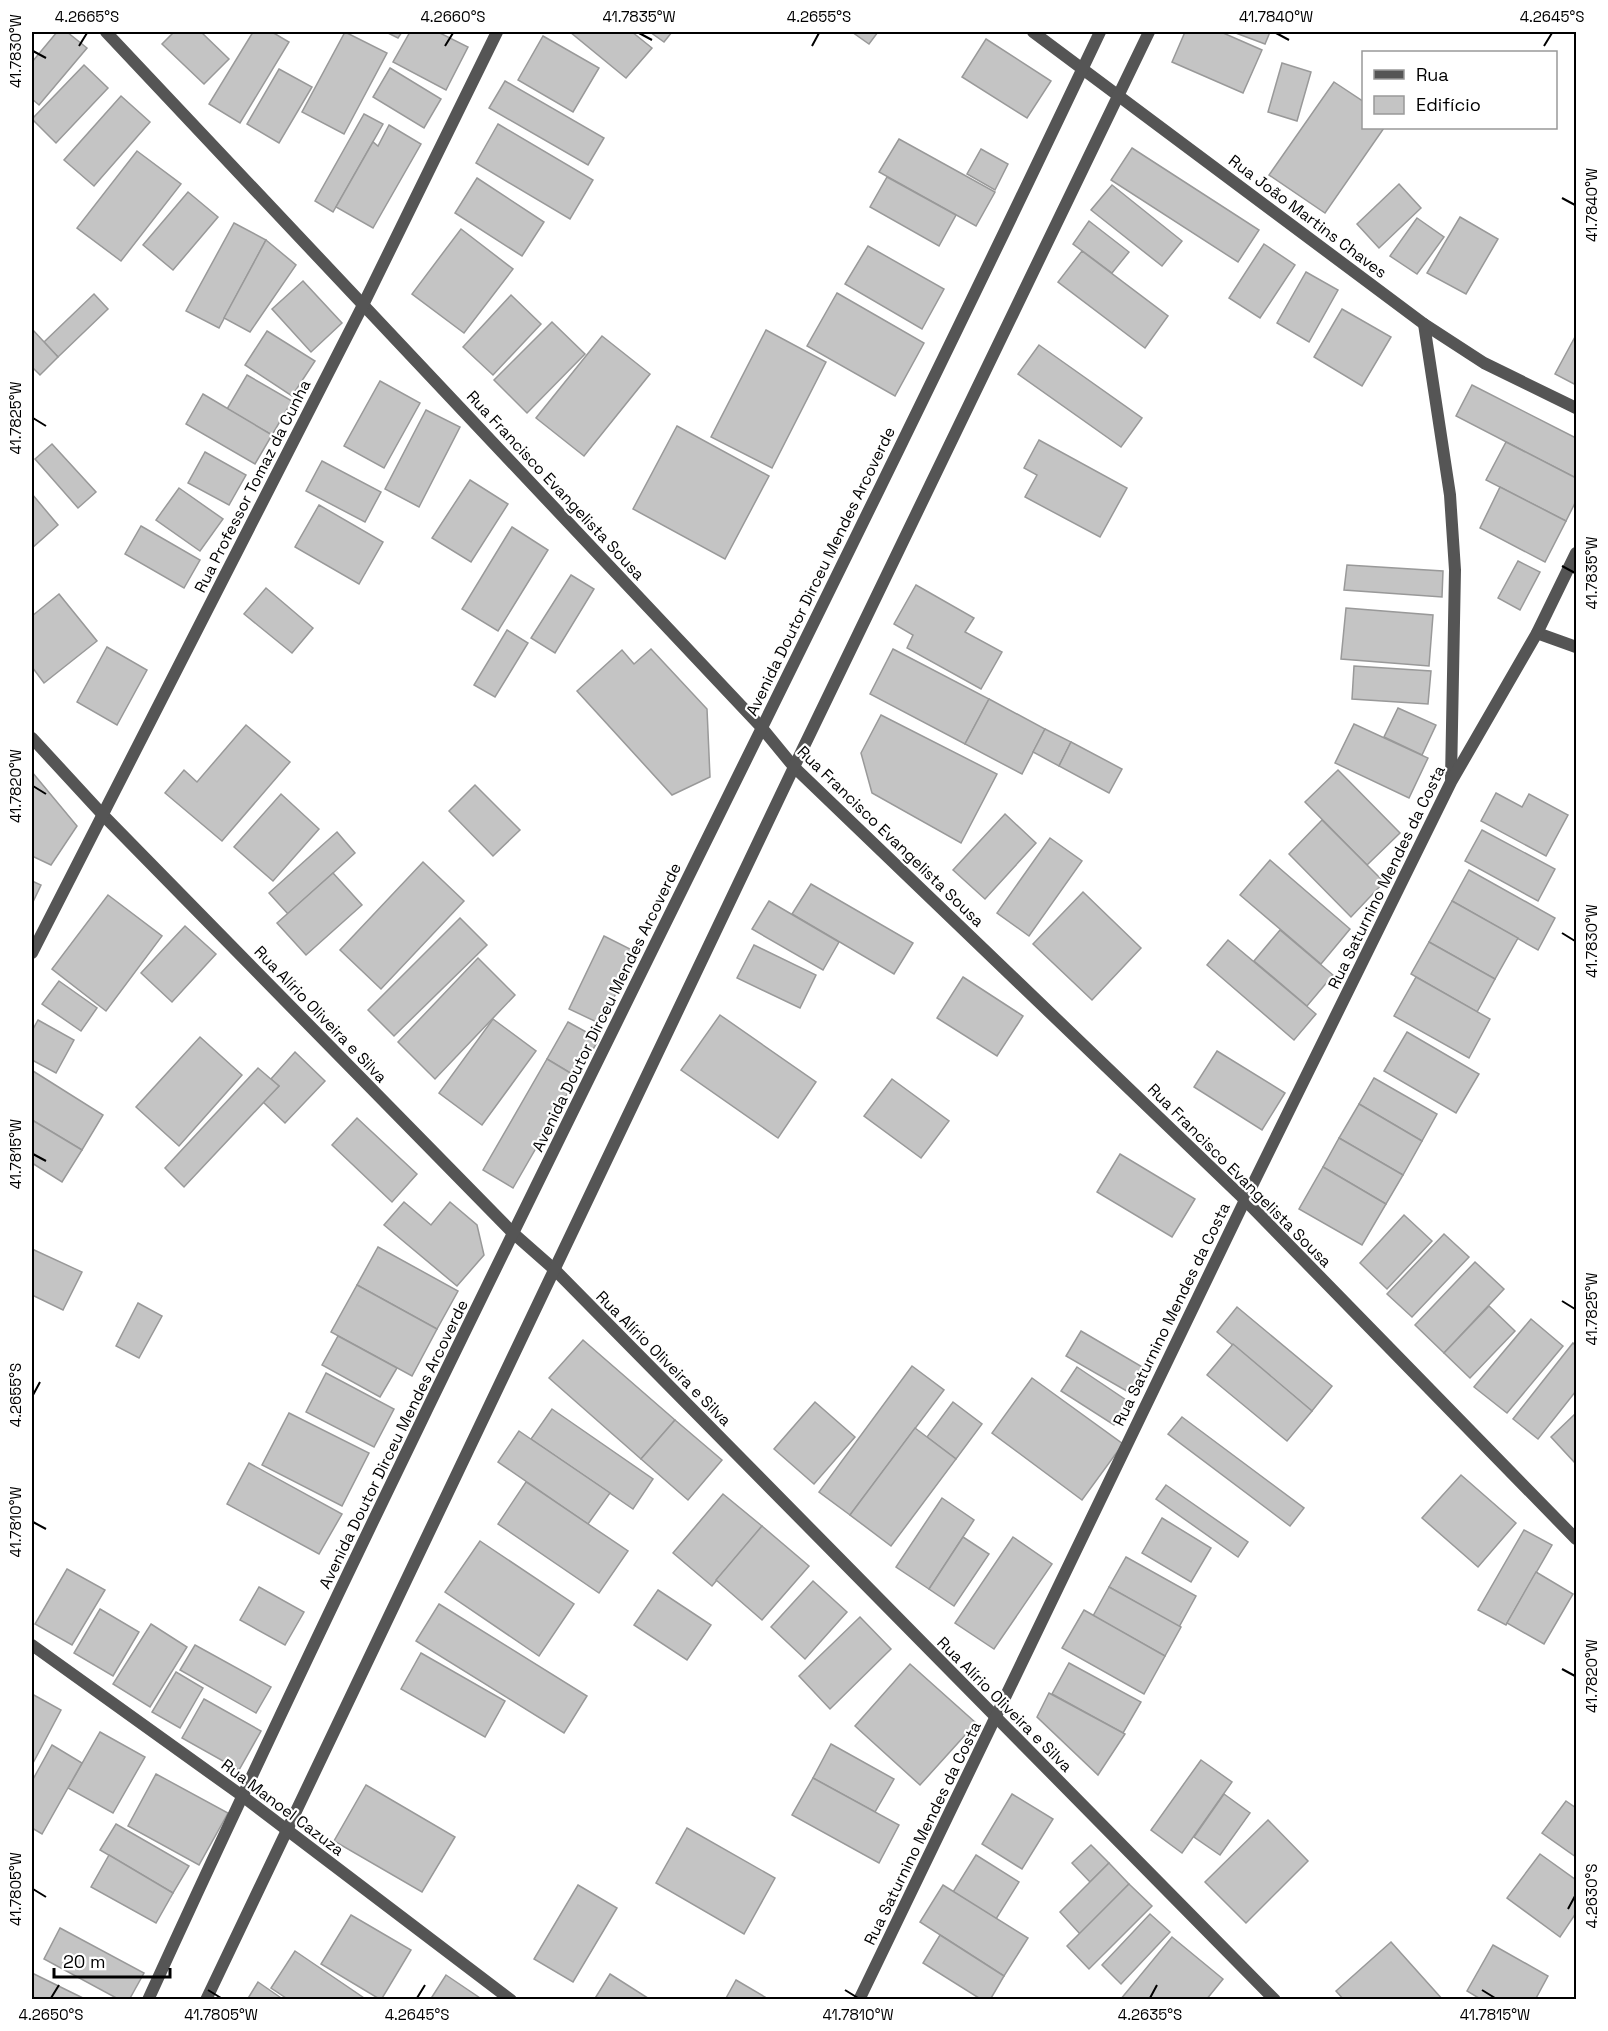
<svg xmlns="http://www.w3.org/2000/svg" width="1608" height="2031" viewBox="0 0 1608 2031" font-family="'Space Grotesk',sans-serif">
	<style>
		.building { fill: #c4c4c4; stroke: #999; stroke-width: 1.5 }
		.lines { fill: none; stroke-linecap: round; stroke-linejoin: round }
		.minor { stroke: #555; stroke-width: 12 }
		.ticks { fill: none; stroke: #000; stroke-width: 2 }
		.labels { text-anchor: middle; stroke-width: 4.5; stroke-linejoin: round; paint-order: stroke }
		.street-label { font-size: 16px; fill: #000; stroke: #fff }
		.neatline { fill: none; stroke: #000; stroke-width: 2 }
		.ticks-label { font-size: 15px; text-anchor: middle; fill: #000 }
	</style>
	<rect width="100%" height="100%" fill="#fff"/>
	<g class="building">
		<polygon points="57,32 67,32 87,48 39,105 32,99 32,62"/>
		<polygon points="174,32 201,32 229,59 204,84 162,44"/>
		<polygon points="253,32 272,32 289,42 240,123 209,104"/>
		<polygon points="345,32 387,53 344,134 302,112"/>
		<polygon points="386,32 402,32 398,38"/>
		<polygon points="410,32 438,32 468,47 446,90 393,62"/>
		<polygon points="570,32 632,32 652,48 626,78"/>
		<polygon points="650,32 672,32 664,42"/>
		<polygon points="852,32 878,32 869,44"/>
		<polygon points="1185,32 1221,32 1262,50 1243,93 1172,62"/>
		<polygon points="1233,32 1270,32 1265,44"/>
		<polygon points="543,36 599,68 573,112 518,80"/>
		<polygon points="986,39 1051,81 1027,118 962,77"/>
		<polygon points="1282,63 1311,72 1297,121 1268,112"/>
		<polygon points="84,65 108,88 56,143 32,119"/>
		<polygon points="390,68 441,99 424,128 373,97"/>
		<polygon points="279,69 312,87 279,143 247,124"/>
		<polygon points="505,81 604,138 588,165 489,108"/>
		<polygon points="1334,82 1364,102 1364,128 1384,128 1325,213 1269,175"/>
		<polygon points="121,96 150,122 94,186 64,160"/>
		<polygon points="364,114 383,124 333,212 315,201"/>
		<polygon points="498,124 593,180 570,219 476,163"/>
		<polygon points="389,125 421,144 373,228 336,207 373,142 378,146"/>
		<polygon points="899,139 995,192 976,226 879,172"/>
		<polygon points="1132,148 1259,230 1238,262 1111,180"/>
		<polygon points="981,149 1008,164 995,190 967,174"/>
		<polygon points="137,151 181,184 121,261 77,228"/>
		<polygon points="887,177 956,215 939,246 870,207"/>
		<polygon points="477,178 544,222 522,256 455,213"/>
		<polygon points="1399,184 1421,208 1379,248 1357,224"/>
		<polygon points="1112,185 1182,241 1162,266 1091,210"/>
		<polygon points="188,192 218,217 173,270 143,245"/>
		<polygon points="1460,217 1498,239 1466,294 1427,273"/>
		<polygon points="1417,218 1444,237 1417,274 1390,256"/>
		<polygon points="1089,221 1129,252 1112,273 1073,244"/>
		<polygon points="234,223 266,240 219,328 186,311"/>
		<polygon points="461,229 513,269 464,333 412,294"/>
		<polygon points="266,240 296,265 250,332 224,318"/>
		<polygon points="1264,244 1295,265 1260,318 1229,298"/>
		<polygon points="868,246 944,289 922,329 845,284"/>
		<polygon points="1082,251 1168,316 1145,348 1058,282"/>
		<polygon points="1306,272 1338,290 1309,342 1277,323"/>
		<polygon points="303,281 342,323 311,352 272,309"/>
		<polygon points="837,293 924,343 895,396 807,346"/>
		<polygon points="94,294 108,309 58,357 44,342"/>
		<polygon points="511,295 541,324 493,375 463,347"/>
		<polygon points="1342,309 1391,337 1362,386 1314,357"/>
		<polygon points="552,322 585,354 527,413 494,380"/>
		<polygon points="32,329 58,357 40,375 32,367"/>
		<polygon points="766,330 826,362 772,468 711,437"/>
		<polygon points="267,331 315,361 292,396 245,365"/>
		<polygon points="1576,335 1576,385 1555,374"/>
		<polygon points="602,336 650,374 584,456 536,418"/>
		<polygon points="1039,345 1142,418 1121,447 1018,374"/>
		<polygon points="247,375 292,401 272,435 227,409"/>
		<polygon points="380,381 420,403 384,468 344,446"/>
		<polygon points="1472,385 1576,438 1576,478 1456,416"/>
		<polygon points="203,394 272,435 255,464 186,424"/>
		<polygon points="426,410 460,427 419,507 385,489"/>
		<polygon points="677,426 769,476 725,559 633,509"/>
		<polygon points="1039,440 1127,488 1100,537 1025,497 1037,475 1024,468"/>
		<polygon points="1506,442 1576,478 1576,501 1566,521 1486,480"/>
		<polygon points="52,444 96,492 78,508 35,459"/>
		<polygon points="205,452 246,475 229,505 188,483"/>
		<polygon points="322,461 381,492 365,522 306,491"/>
		<polygon points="470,480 508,504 471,562 432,538"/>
		<polygon points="1500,487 1566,521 1545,562 1480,528"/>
		<polygon points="179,488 223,519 200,551 156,520"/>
		<polygon points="32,494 58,525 32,548"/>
		<polygon points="319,505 383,542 359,584 295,547"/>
		<polygon points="141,526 200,560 184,588 125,554"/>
		<polygon points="512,527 548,550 498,631 462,609"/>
		<polygon points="1518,561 1540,572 1520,610 1498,598"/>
		<polygon points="1347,565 1443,571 1442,597 1344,590"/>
		<polygon points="571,575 594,589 555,653 531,638"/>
		<polygon points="916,585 974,618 965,632 1002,652 981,689 907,648 913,635 894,624"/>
		<polygon points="266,588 313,628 292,653 244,614"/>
		<polygon points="59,594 97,641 44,683 32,667 32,616"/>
		<polygon points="1346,608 1433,615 1429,666 1341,659"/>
		<polygon points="507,630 528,643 495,697 474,685"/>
		<polygon points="107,647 147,670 117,725 77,702"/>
		<polygon points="651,649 707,709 710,777 672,795 577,691 622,650 634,664"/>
		<polygon points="893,649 989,699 965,744 870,694"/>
		<polygon points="1354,666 1431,671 1428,704 1352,699"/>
		<polygon points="989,699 1045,729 1022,774 965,744"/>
		<polygon points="1398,708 1436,725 1422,755 1384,737"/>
		<polygon points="881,715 997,774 961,843 872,793 861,753"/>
		<polygon points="1354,724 1428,758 1409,798 1335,763"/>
		<polygon points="246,725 290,762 222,841 165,793 184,770 197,782"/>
		<polygon points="1045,729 1071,742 1059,766 1033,752"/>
		<polygon points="1071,742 1122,769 1109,793 1059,766"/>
		<polygon points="1338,770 1400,833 1367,865 1305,802"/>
		<polygon points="32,772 77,826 51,865 32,856"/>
		<polygon points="475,785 520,830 493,856 449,811"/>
		<polygon points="1496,793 1522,807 1529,794 1568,815 1546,856 1481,821"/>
		<polygon points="281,794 319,829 273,881 234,847"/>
		<polygon points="1005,814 1036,843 985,899 953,870"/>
		<polygon points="1322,820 1384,882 1351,917 1289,854"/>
		<polygon points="1482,830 1555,869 1538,901 1465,861"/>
		<polygon points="337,832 355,853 288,914 269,893"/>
		<polygon points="1050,838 1082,861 1029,936 997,913"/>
		<polygon points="1270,860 1350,929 1321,964 1240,895"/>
		<polygon points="423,862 464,901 381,989 340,950"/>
		<polygon points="1469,870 1555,918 1538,950 1452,901"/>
		<polygon points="333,873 362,905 306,955 277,923"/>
		<polygon points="32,881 41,885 32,904"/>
		<polygon points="811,884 913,943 894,974 792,914"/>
		<polygon points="1083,892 1141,948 1092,1000 1033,944"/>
		<polygon points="108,895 162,936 106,1011 52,969"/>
		<polygon points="769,901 839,942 823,970 752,929"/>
		<polygon points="1452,901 1518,938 1495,979 1429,942"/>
		<polygon points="460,918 487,945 394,1036 368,1010"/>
		<polygon points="185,926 216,954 172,1002 141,973"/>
		<polygon points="1280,930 1333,975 1307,1006 1254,961"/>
		<polygon points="604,936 636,952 601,1024 569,1009"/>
		<polygon points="1228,940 1316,1014 1294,1040 1207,965"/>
		<polygon points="1429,942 1495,979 1477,1012 1411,974"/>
		<polygon points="754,945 816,975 800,1008 737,978"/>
		<polygon points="478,958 515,995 435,1079 398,1042"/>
		<polygon points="963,977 1023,1016 997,1056 937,1018"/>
		<polygon points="1416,977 1490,1019 1469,1058 1394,1016"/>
		<polygon points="59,981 97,1008 81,1031 42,1004"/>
		<polygon points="720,1015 816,1082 778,1138 681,1070"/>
		<polygon points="493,1019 536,1051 482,1125 439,1093"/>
		<polygon points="38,1020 74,1040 56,1073 32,1060 32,1031"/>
		<polygon points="568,1022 599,1039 577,1077 547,1059"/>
		<polygon points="1407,1032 1479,1074 1456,1113 1384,1071"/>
		<polygon points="200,1037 242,1075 179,1146 136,1107"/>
		<polygon points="1217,1051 1285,1093 1262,1130 1194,1087"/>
		<polygon points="295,1052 325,1081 285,1123 263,1102 279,1086 271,1079"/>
		<polygon points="547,1059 577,1077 513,1188 483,1170"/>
		<polygon points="258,1068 279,1086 184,1187 165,1168"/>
		<polygon points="33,1071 103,1115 82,1150 32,1120"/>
		<polygon points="1374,1078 1437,1114 1422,1141 1359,1104"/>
		<polygon points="892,1079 949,1121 921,1158 864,1116"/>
		<polygon points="1359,1104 1422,1141 1403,1175 1339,1138"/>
		<polygon points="357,1118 417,1174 392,1202 332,1145"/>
		<polygon points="32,1120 82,1150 62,1182 32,1163"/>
		<polygon points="1339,1138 1403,1175 1386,1204 1323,1167"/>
		<polygon points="1120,1154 1195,1199 1172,1237 1097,1192"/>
		<polygon points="1323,1167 1386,1204 1362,1245 1299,1209"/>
		<polygon points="404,1202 431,1225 450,1202 477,1225 484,1255 457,1286 384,1225"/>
		<polygon points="1404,1215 1432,1241 1387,1289 1360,1263"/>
		<polygon points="1444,1234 1469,1257 1412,1317 1387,1294"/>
		<polygon points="378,1247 458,1291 437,1329 357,1285"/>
		<polygon points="32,1249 82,1272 63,1310 32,1295"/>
		<polygon points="1475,1262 1504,1289 1444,1353 1415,1325"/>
		<polygon points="357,1285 437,1329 412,1376 331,1332"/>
		<polygon points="138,1303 162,1316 139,1358 116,1346"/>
		<polygon points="1489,1306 1515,1331 1470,1378 1444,1353"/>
		<polygon points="1237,1307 1332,1386 1312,1411 1217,1332"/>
		<polygon points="1531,1319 1563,1346 1507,1413 1474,1387"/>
		<polygon points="1081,1331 1144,1368 1130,1393 1066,1356"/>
		<polygon points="338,1336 397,1368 380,1397 322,1365"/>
		<polygon points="583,1340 675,1420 641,1459 549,1378"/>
		<polygon points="1573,1343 1576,1346 1576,1391 1538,1439 1513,1419"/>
		<polygon points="1233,1344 1312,1411 1287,1441 1207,1375"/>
		<polygon points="912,1366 944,1390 850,1515 819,1492"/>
		<polygon points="1077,1367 1129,1402 1114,1425 1061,1391"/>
		<polygon points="326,1373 394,1409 374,1447 306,1412"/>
		<polygon points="1032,1378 1123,1444 1082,1500 992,1433"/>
		<polygon points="815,1402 855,1437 814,1484 774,1449"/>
		<polygon points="953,1402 982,1424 956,1459 927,1437"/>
		<polygon points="552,1409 653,1479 633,1509 531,1439"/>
		<polygon points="289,1413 369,1453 342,1506 262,1465"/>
		<polygon points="1576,1413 1576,1464 1551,1437"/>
		<polygon points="1182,1417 1304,1508 1290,1526 1168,1434"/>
		<polygon points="675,1420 722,1460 688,1500 641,1459"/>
		<polygon points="915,1428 956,1459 891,1546 850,1515"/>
		<polygon points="519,1431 610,1493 588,1524 498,1462"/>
		<polygon points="249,1463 342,1514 319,1554 227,1504"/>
		<polygon points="1461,1475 1516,1523 1478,1567 1422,1518"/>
		<polygon points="526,1482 628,1551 599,1593 498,1524"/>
		<polygon points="1166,1485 1248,1542 1238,1557 1156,1499"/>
		<polygon points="723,1494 762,1526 712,1586 673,1553"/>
		<polygon points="942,1498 974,1520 929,1589 896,1567"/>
		<polygon points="1162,1518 1211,1548 1191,1582 1142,1553"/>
		<polygon points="762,1526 809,1566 762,1620 716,1580"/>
		<polygon points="1524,1530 1552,1545 1506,1625 1478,1610"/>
		<polygon points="963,1537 989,1554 954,1606 929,1589"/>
		<polygon points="1013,1537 1052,1564 994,1649 955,1623"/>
		<polygon points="480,1541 574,1604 539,1656 445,1592"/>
		<polygon points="1126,1557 1196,1596 1179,1627 1109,1587"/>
		<polygon points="67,1569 105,1590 72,1645 35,1624"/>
		<polygon points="1536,1572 1573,1594 1544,1644 1507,1623"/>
		<polygon points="813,1581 847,1612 805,1659 771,1627"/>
		<polygon points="259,1587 304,1612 285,1645 240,1620"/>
		<polygon points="1109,1587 1181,1627 1165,1656 1093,1616"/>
		<polygon points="658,1590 711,1625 687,1660 634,1625"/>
		<polygon points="439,1604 587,1696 564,1733 416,1641"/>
		<polygon points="100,1609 139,1632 113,1676 74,1653"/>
		<polygon points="1084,1610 1165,1656 1144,1694 1062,1648"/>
		<polygon points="860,1617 891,1649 830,1709 799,1676"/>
		<polygon points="151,1624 187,1647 150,1707 113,1684"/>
		<polygon points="195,1645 271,1687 256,1713 180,1670"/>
		<polygon points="421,1653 505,1701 485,1737 401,1689"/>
		<polygon points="1069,1663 1141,1702 1123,1733 1052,1694"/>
		<polygon points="910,1664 976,1723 920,1785 855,1726"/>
		<polygon points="176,1672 203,1688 180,1728 152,1712"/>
		<polygon points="1049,1693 1125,1734 1098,1775 1037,1717"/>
		<polygon points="32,1694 61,1710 32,1765"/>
		<polygon points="204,1699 261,1731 239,1770 182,1738"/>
		<polygon points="100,1732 145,1757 113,1813 68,1788"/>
		<polygon points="831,1744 894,1779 875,1812 813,1778"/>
		<polygon points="52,1745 82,1763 42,1834 32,1828 32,1781"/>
		<polygon points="1201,1760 1232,1782 1182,1853 1151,1830"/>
		<polygon points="156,1774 228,1813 199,1865 128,1826"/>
		<polygon points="813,1778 899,1825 879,1863 792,1815"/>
		<polygon points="366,1785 455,1837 422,1892 334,1841"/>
		<polygon points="1012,1794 1053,1819 1022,1869 982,1844"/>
		<polygon points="1224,1794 1250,1813 1220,1855 1194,1837"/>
		<polygon points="1566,1801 1576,1808 1576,1857 1542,1833"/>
		<polygon points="1268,1820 1308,1861 1246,1923 1205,1882"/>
		<polygon points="116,1824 189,1866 173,1893 100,1850"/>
		<polygon points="687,1828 775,1878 744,1934 656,1883"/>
		<polygon points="1091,1845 1109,1863 1090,1882 1072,1863"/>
		<polygon points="1540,1854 1576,1880 1576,1913 1560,1937 1507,1898"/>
		<polygon points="109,1855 173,1893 156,1923 91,1887"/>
		<polygon points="976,1855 1019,1882 996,1919 953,1892"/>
		<polygon points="1109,1863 1129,1884 1080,1934 1060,1912"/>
		<polygon points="1129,1884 1152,1906 1089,1969 1067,1946"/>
		<polygon points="578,1885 617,1908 573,1982 534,1959"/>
		<polygon points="943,1885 1028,1938 1004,1976 920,1922"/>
		<polygon points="1150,1914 1170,1932 1121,1984 1102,1965"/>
		<polygon points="351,1915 411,1950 381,2000 321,1964"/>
		<polygon points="60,1928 144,1973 129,2000 120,2000 44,1959"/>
		<polygon points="940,1935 1004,1976 990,2000 982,2000 923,1963"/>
		<polygon points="1172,1937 1223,1979 1206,2000 1120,2000"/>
		<polygon points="1391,1942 1443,2000 1344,2000 1336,1991"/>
		<polygon points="1493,1945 1548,1976 1535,2000 1482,2000 1467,1991"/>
		<polygon points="295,1951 367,2000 289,2000 271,1988"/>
		<polygon points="32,1973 87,2000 32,2000"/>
		<polygon points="610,1974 651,2000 594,2000"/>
		<polygon points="446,1975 480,1998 479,2000 430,2000"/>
		<polygon points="736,1980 770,2000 725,2000"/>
		<polygon points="258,1982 284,2000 247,2000"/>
	</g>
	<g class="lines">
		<g class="minor">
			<polyline points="106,32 762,728 794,767 1245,1200 1576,1539"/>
			<polyline points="1033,32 1424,324 1484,363 1576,408"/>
			<polyline points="1424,324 1450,495 1455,570 1451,779"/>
			<polyline points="1537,633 1576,647"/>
			<polyline points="32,738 103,815 513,1233 555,1270 1275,2000"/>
			<polyline points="32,953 363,305 497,32"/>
			<polyline points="32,1645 241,1795 511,2000"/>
			<path d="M148 2000C451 1337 788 690 1100 32"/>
			<polyline points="206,2000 794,767 1149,32"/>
			<polyline points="859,2000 1245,1200 1451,782 1537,633 1576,553"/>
		</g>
	</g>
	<path class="ticks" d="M639 33 652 40M1276 33 1289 40M79 46 87 33M445 46 453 33M812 46 819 33M1544 46 1552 33M33 51 46 58M1562 198 1575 205M33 418 46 426M1562 566 1575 573M33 786 46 794M1562 933 1575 941M33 1154 46 1161M1562 1301 1575 1309M33 1395 40 1382M33 1522 46 1529M1562 1669 1575 1676M33 1889 46 1897M1568 1909 1575 1896M208 1990 221 1998M845 1990 858 1998M1482 1990 1495 1998M51 1998 59 1985M417 1998 425 1985M1150 1998 1157 1985"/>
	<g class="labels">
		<g class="street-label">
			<text transform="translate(1308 216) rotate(37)" y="6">Rua João Martins Chaves</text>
			<text transform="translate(556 485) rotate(47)" y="6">Rua Francisco Evangelista Sousa</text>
			<text transform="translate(252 486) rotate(-63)" y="6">Rua Professor Tomaz da Cunha</text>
			<text transform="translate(820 571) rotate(-64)" y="6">Avenida Doutor Dirceu Mendes Arcoverde</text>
			<text transform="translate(891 836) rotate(44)" y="6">Rua Francisco Evangelista Sousa</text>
			<text transform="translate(1386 877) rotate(-64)" y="6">Rua Saturnino Mendes da Costa</text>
			<text transform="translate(606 1007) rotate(-64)" y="6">Avenida Doutor Dirceu Mendes Arcoverde</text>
			<text transform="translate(321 1014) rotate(46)" y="6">Rua Alírio Oliveira e Silva</text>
			<text transform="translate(1240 1175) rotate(45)" y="6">Rua Francisco Evangelista Sousa</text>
			<text transform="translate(1171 1314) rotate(-64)" y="6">Rua Saturnino Mendes da Costa</text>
			<text transform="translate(664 1358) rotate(45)" y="6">Rua Alírio Oliveira e Silva</text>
			<text transform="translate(393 1444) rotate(-64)" y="6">Avenida Doutor Dirceu Mendes Arcoverde</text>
			<text transform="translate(1005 1704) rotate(45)" y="6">Rua Alírio Oliveira e Silva</text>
			<text transform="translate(283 1807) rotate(37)" y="6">Rua Manoel Cazuza</text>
			<text transform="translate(922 1833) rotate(-64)" y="6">Rua Saturnino Mendes da Costa</text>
		</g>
	</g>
	<rect width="1608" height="2031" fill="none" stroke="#ffffff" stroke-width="66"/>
	<rect x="1362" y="51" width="195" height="78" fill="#ffffff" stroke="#999999" stroke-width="1.5"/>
	<rect x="1374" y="70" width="30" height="9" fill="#555555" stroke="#999999" stroke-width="1.5"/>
	<text x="1416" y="81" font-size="18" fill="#000000">Rua</text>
	<rect x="1374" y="96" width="30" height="18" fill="#c4c4c4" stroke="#999999" stroke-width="1.5"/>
	<text x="1416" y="111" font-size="18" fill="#000000">Edifício</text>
	<path d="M54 1968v9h116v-9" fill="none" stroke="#000000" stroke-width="3"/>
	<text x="63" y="1968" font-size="18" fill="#000000" stroke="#ffffff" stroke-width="4.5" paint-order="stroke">20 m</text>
	<rect x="33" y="33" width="1542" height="1965" class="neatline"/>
	<g class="ticks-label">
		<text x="87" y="22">4.2665°S</text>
		<text x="453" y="22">4.2660°S</text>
		<text x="639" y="22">41.7835°W</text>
		<text x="819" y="22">4.2655°S</text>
		<text x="1276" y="22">41.7840°W</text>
		<text x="1552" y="22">4.2645°S</text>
		<text transform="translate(16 51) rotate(-90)" y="5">41.7830°W</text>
		<text transform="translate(1592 205) rotate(-90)" y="5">41.7840°W</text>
		<text transform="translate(16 418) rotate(-90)" y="5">41.7825°W</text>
		<text transform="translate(1592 573) rotate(-90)" y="5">41.7835°W</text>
		<text transform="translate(16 786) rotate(-90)" y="5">41.7820°W</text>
		<text transform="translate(1592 941) rotate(-90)" y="5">41.7830°W</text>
		<text transform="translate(16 1154) rotate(-90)" y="5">41.7815°W</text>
		<text transform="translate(1592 1309) rotate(-90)" y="5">41.7825°W</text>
		<text transform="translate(16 1395) rotate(-90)" y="5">4.2655°S</text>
		<text transform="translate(16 1522) rotate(-90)" y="5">41.7810°W</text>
		<text transform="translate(1592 1676) rotate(-90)" y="5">41.7820°W</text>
		<text transform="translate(16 1889) rotate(-90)" y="5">41.7805°W</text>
		<text transform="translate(1592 1896) rotate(-90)" y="5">4.2630°S</text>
		<text x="51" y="2020">4.2650°S</text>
		<text x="221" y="2020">41.7805°W</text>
		<text x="417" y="2020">4.2645°S</text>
		<text x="858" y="2020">41.7810°W</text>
		<text x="1150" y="2020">4.2635°S</text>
		<text x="1495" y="2020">41.7815°W</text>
	</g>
</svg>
